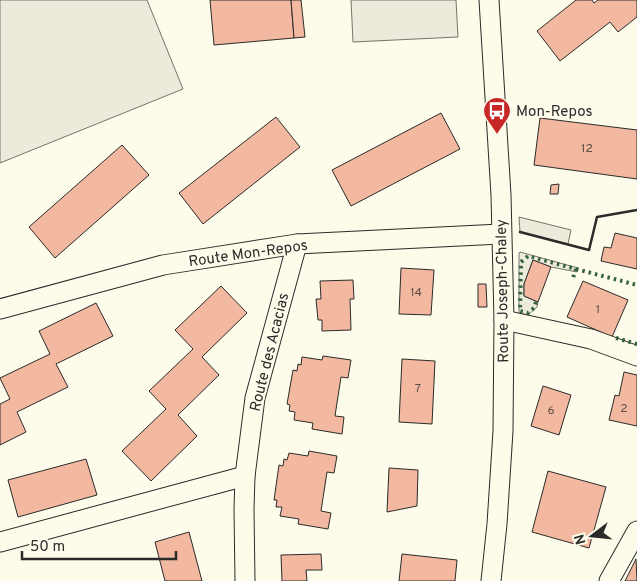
<svg xmlns="http://www.w3.org/2000/svg" width="637" height="581" viewBox="0 0 637 581" font-family="Overpass,sans-serif">
	<style>
		.green { fill: #ecebdb; stroke: #74746e }
		.parking { fill: #eceadb; stroke: #74746e }
		.building { fill: #f2b8a0; stroke: #2b2b2b }
		.lines { fill: none; stroke-linecap: round; stroke-linejoin: round }
		.minor-casing { stroke: #2b2b2b; stroke-width: 21 }
		.minor { stroke: #fdfbea; stroke-width: 19 }
		.hedge { stroke: #34623c; stroke-width: 4; stroke-dasharray: 2.5 4; stroke-linecap: butt }
		.wall { stroke: #2b2b2b; stroke-width: 2.5 }
		.labels { text-anchor: middle; stroke-width: 4; stroke-linejoin: round; paint-order: stroke }
		.number-label { font-size: 12px; fill: #5d4e48 }
		.poi-label { font-size: 15px; fill: #2b2b2b; stroke: #fdfbea; text-anchor: start }
		.street-label { font-size: 15px; fill: #2b2b2b; stroke: #fdfbea }
	</style>
	<rect width="100%" height="100%" fill="#fdfbea"/>
	<g class="green">
		<polygon points="0,0 147,0 183,89 0,163"/>
		<polygon points="519,217 571,230 568,244 520,232"/>
		<polygon points="520,252 578,268 577,272 551,267 533,260 524,284 524,296 538,302 537,307 528,315 519,313 519,253"/>
	</g>
	<polygon class="parking" points="351,0 456,0 458,37 353,42"/>
	<g class="building">
		<polygon points="210,0 291,0 294,38 214,45"/>
		<polygon points="291,0 301,0 305,37 294,38"/>
		<polygon points="576,0 592,0 594,3 598,0 637,0 637,17 618,32 610,22 560,61 537,31"/>
		<polygon points="441,113 460,149 351,206 332,170"/>
		<polygon points="276,117 300,147 203,224 179,193"/>
		<polygon points="540,118 637,130 637,179 534,165"/>
		<polygon points="122,145 149,175 55,258 29,227"/>
		<polygon points="559,184 558,194 550,194 551,185"/>
		<polygon points="615,233 637,238 637,269 601,261 604,247 611,248"/>
		<polygon points="533,260 551,267 538,302 524,296 524,284"/>
		<polygon points="401,268 434,270 431,315 399,314"/>
		<polygon points="353,280 354,299 350,299 351,330 322,331 322,320 318,320 316,299 321,299 320,281"/>
		<polygon points="583,281 628,300 612,337 567,317"/>
		<polygon points="478,284 486,284 487,307 478,307"/>
		<polygon points="221,286 247,313 202,357 219,375 178,415 197,436 151,481 122,451 166,409 149,391 193,349 175,330"/>
		<polygon points="96,303 113,336 56,364 68,387 17,412 26,432 0,445 0,404 10,399 0,378 50,354 39,331"/>
		<polygon points="323,356 351,360 348,378 341,377 335,416 344,417 342,434 312,429 313,423 294,420 295,412 289,411 290,405 287,404 293,370 297,371 298,364 301,365 302,357 322,360"/>
		<polygon points="402,359 435,361 432,424 399,422"/>
		<polygon points="624,372 637,375 637,426 609,420 615,395 619,396"/>
		<polygon points="543,386 571,395 559,435 531,426"/>
		<polygon points="309,451 337,456 334,473 327,472 321,511 331,513 328,529 298,524 299,519 280,516 282,507 276,507 277,500 274,500 279,465 283,466 284,459 287,460 289,453 308,456"/>
		<polygon points="86,459 97,495 18,517 8,480"/>
		<polygon points="389,468 418,470 417,506 387,512"/>
		<polygon points="548,471 606,487 589,548 532,532"/>
		<polygon points="189,532 202,581 165,581 155,542"/>
		<polygon points="321,554 322,570 306,570 307,581 282,581 281,555"/>
		<polygon points="402,554 457,560 455,581 399,581"/>
		<polygon points="636,559 637,581 625,581"/>
	</g>
	<g class="lines">
		<defs>
			<g id="minor">
				<polyline points="489,0 501,195 504,320 503,431 497,524 491,581"/>
				<polyline points="0,309 163,265 297,244 501,234"/>
				<polyline points="504,320 591,339 637,356"/>
				<polyline points="0,542 245,476"/>
				<polyline points="245,581 244,509 245,476 255,398 297,244"/>
				<polyline points="609,581 637,531"/>
			</g>
		</defs>
		<use href="#minor" class="minor-casing"/>
		<use href="#minor" class="minor"/>
		<g class="hedge">
			<polyline points="576,269 637,285"/>
			<polyline points="536,302 534,308 528,313 520,311 521,262 528,256 576,269 572,281"/>
			<polyline points="616,338 637,344"/>
		</g>
		<polyline class="wall" points="520,232 589,250 597,217 637,210"/>
	</g>
	<defs>
		<symbol id="bus-pin" viewBox="-11 -11 22 30"><path d="M0 17L-7.5 6A9.5 9.5 0 1 1 7.5 6Z" fill="#c62828" stroke="#fdfbea"/><path d="M-5-6H5V4H4V6H2V4H-2V6H-4V4H-5ZM-3.5-4V0h7V-4ZM-3.5 1.2v1.5H-2V1.2ZM2 1.2v1.5H3.5V1.2Z" fill="#fff"/></symbol>
	</defs>
	<g fill-rule="evenodd">
		<use href="#bus-pin" x="481" y="95" width="32" height="43"/>
	</g>
	<g class="labels">
		<g class="number-label">
			<text x="587" y="152">12</text>
			<text x="416" y="296">14</text>
			<text x="598" y="313">1</text>
			<text x="418" y="392">7</text>
			<text x="624" y="412">2</text>
			<text x="551" y="414">6</text>
		</g>
		<g class="poi-label">
			<text x="516" y="116">Mon-Repos</text>
		</g>
		<g class="street-label">
			<text transform="translate(248 253) rotate(-8)" y="5">Route Mon-Repos</text>
			<text transform="translate(502 291) rotate(-91)" y="5">Route Joseph-Chaley</text>
			<text transform="translate(269 352) rotate(-76)" y="5">Route des Acacias</text>
		</g>
	</g>
	<g transform="translate(592 536) rotate(254)" stroke="#fdfbea" stroke-width="4" paint-order="stroke">
	<path d="M0-4L9 19L0 12L-9 19Z" fill="#2b2b2b"/>
	<text y="-8" font-size="14" font-weight="bold" text-anchor="middle" fill="#2b2b2b">N</text>
	</g>
	<path d="M22 551v8h154v-8" fill="none" stroke="#2b2b2b" stroke-width="2.5"/>
	<text x="30" y="551" font-size="15" fill="#2b2b2b" stroke="#fdfbea" stroke-width="4" paint-order="stroke">50 m</text>
</svg>
